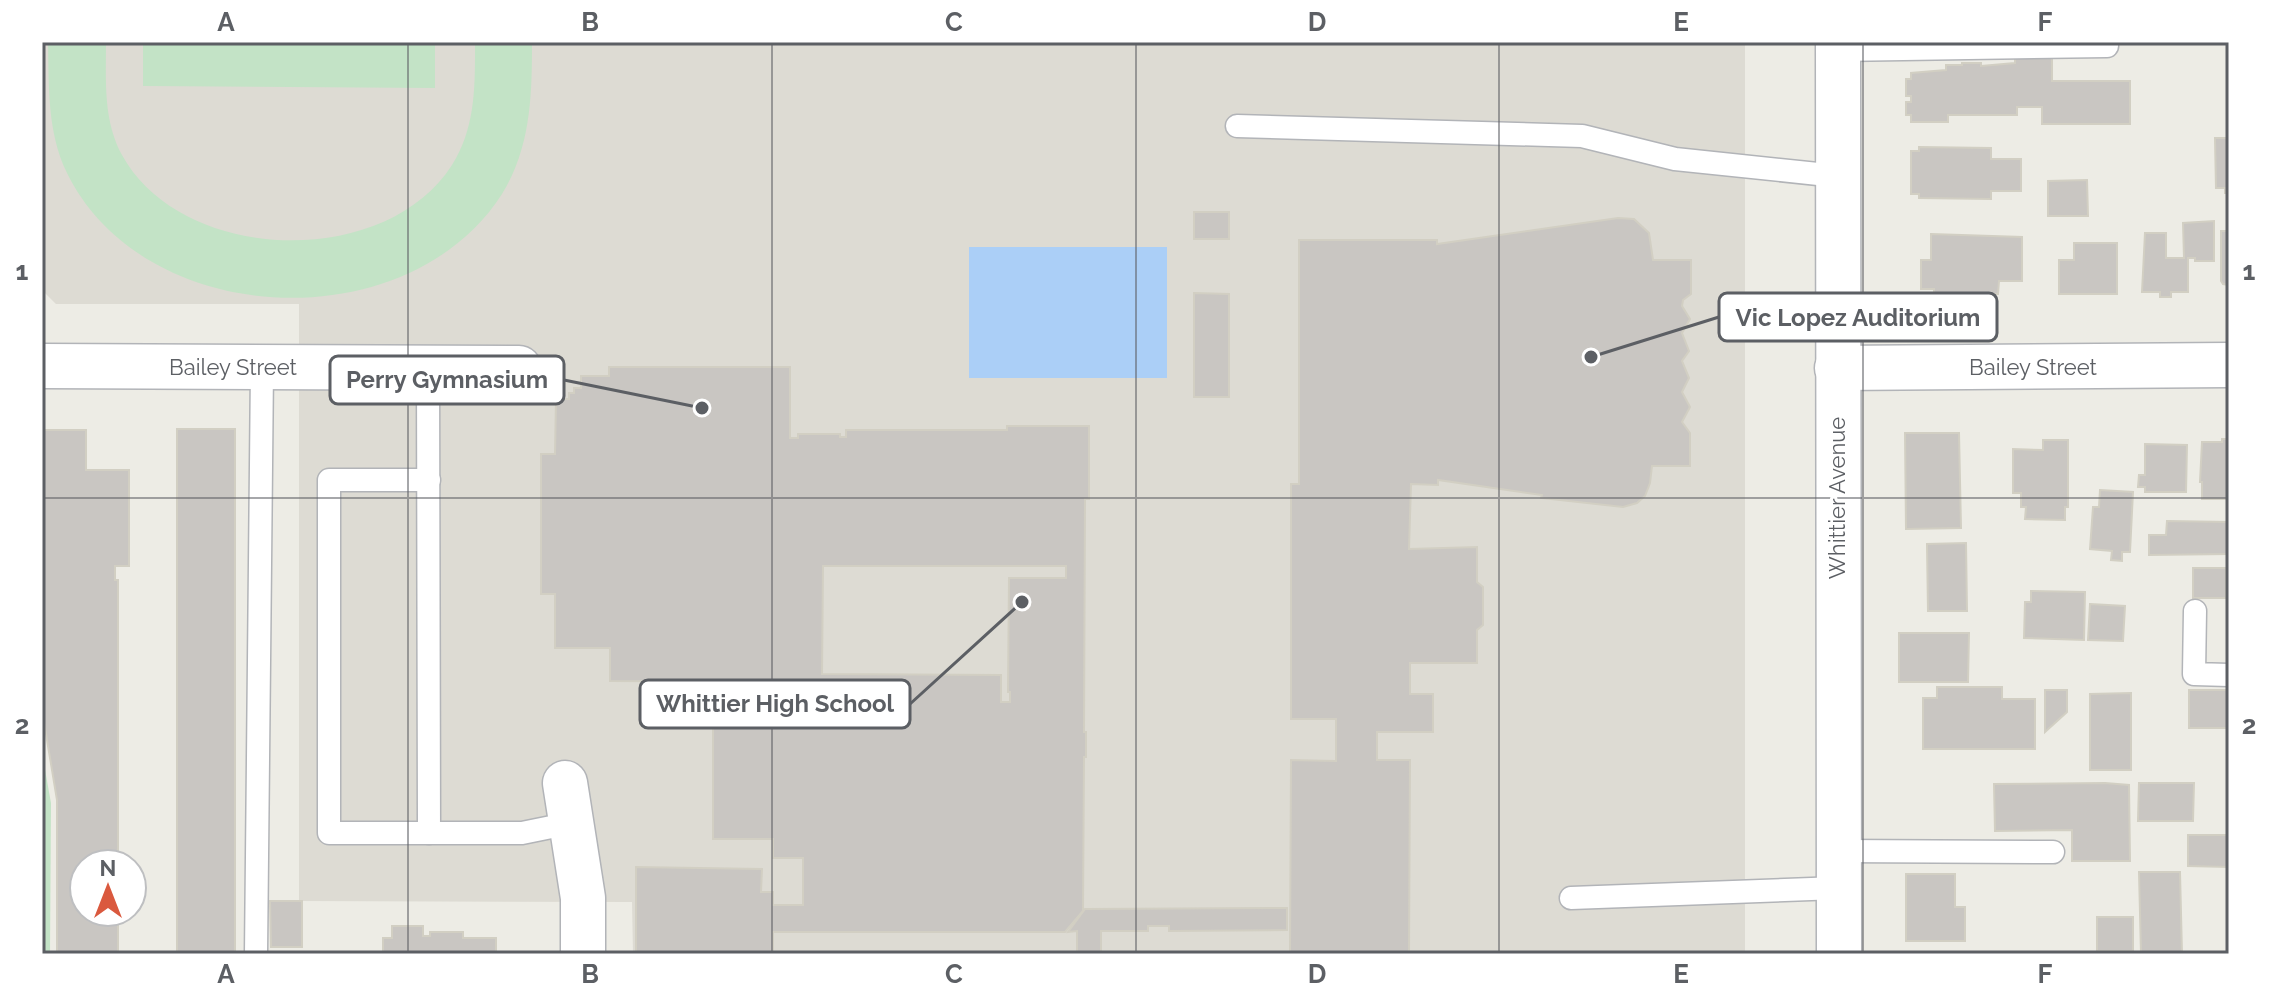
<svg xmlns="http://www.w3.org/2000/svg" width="2271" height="996" viewBox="0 0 2271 996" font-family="Raleway,sans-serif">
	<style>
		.education { fill: #dddbd3 }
		.green { fill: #c3e3c6 }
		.water { fill: #abcff7 }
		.building { fill: #c9c6c2; stroke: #d2cfc3; stroke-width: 2; fill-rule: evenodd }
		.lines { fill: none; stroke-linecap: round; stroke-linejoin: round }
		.service-casing { stroke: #b2b4b8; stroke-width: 25 }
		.minor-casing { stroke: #b2b4b8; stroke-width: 47 }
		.service { stroke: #fff; stroke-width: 22 }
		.minor { stroke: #fff; stroke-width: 44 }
		.grid { fill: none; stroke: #5c5f64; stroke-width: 2; stroke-opacity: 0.55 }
		.labels { text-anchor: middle; stroke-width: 6; stroke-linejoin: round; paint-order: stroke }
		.street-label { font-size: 22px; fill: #5c5f64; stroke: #fff }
		.leader { fill: none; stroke: #5c5f64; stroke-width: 3 }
		.callout-dot { fill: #5c5f64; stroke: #fff; stroke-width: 3 }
		.callout { fill: #fff; stroke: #5c5f64; stroke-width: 3 }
		.callout-label { font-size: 24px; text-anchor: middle; font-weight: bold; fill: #5c5f64 }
		.neatline { fill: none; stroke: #5c5f64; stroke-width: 3 }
		.grid-label { font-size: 26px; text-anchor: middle; font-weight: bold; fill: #5c5f64 }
	</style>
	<rect width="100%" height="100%" fill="#edece5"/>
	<polygon class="education" points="42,42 1745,42 1745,954 633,954 632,902 299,901 299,304 56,304 42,290"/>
	<g class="green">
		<path d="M48 42H106C106 81 103 120 122 155 182 264 385 270 452 165 476 127 475 85 475 42H532C532 95 531 147 502 194 408 341 144 330 67 173 47 132 49 86 48 42Z"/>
		<polygon points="143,42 435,42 435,88 143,86"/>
		<polygon points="42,753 51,803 50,954 42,954"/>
	</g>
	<rect class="water" x="969" y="247" width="198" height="131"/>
	<g class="building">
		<polygon points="2030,56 2052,56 2052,81 2130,81 2130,124 2042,124 2042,107 2017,107 2017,115 1948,115 1948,122 1911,122 1911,115 1906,115 1906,102 1911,102 1911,96 1906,96 1906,79 1911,79 1911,73 1946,70 1946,65 1962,65 1962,63 1981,63 1981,66 2015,63 2015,58 2030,58"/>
		<polygon points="2215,138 2229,138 2229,193 2225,193 2225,188 2216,188"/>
		<polygon points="1919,147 1991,148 1991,159 2021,159 2021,191 1991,191 1991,199 1919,198 1919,194 1911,194 1911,151 1919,151"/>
		<polygon points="2087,180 2088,216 2048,216 2048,181"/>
		<rect x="1194" y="212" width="35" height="27"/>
		<polygon points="1618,218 1634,219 1649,233 1653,260 1691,260 1691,294 1683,300 1682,306 1690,319 1682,333 1689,351 1682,361 1689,378 1682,392 1690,407 1682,422 1690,433 1690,466 1652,466 1650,483 1645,496 1637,503 1623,507 1541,498 1542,495 1438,480 1438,485 1411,484 1409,549 1477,547 1477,582 1483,587 1483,625 1477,630 1477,663 1410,663 1410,694 1433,694 1433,732 1377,732 1377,760 1410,760 1409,954 1290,954 1291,760 1336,761 1336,719 1291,719 1291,484 1299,484 1299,240 1437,240 1437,244"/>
		<polygon points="2214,221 2214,261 2195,261 2195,258 2188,258 2188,292 2171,292 2171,297 2160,297 2160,292 2142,292 2145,233 2166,233 2166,258 2184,258 2183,223"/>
		<polygon points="2221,231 2229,231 2229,285 2223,284 2221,281"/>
		<polygon points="1931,234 2022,237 2022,281 1999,281 1998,294 1934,294 1934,289 1921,289 1921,260 1931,260"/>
		<polygon points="2074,243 2117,243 2117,294 2059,294 2059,260 2074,260"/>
		<polygon points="1194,293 1229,294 1229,397 1194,397"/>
		<path d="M609 367H790V438H798V434H840V437H846V430H1007V426H1089V499H1085L1084 732H1086V757H1084L1083 911 1065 932H773V954H636V867L762 869 761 892H773V905H803V858H773V839H713V707H758V694H803V682L610 681V648H555V594H541V454H555L556 399H569V393H574V388H581V376H609ZM823 566H1066V578H1009L1008 692H1010V702H1001V675L822 674Z"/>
		<rect x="177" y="429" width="58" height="525"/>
		<polygon points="42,430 86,430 86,470 129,470 129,566 115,566 115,580 118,580 118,864 84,864 84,912 118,912 118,954 57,954 57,800 42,710"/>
		<polygon points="1905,433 1959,433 1961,528 1906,529"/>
		<polygon points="2222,439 2229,439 2229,499 2202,499 2202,482 2200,482 2202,442 2222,442"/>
		<polygon points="2043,440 2068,440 2068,507 2065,507 2065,520 2025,519 2026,507 2021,507 2021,493 2013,493 2013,449 2043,450"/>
		<polygon points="2145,444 2187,445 2186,492 2145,492 2145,487 2138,487 2139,475 2145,475"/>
		<polygon points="2100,490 2133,492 2130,552 2122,552 2122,561 2111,560 2112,551 2090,549 2093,507 2099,507"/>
		<polygon points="2167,521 2229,522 2229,554 2149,555 2149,535 2166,535"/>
		<polygon points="1966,543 1967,611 1928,611 1927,544"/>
		<rect x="2193" y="568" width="33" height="30"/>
		<polygon points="2031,591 2085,592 2084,640 2024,638 2025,602 2031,602"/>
		<polygon points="2090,604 2125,606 2123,641 2088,640"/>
		<polygon points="1899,633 1969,633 1968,682 1899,682"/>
		<polygon points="1937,687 2002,687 2002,699 2035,699 2035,749 1923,749 1923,698 1937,698"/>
		<polygon points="2045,690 2067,690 2067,712 2045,732"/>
		<rect x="2189" y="690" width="40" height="38"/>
		<polygon points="2131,693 2131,770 2090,770 2090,694"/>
		<polygon points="2105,783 2129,785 2130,861 2072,861 2072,830 1995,831 1994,784"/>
		<polygon points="2139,783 2194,783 2193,821 2138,821"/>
		<polygon points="2188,835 2229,835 2229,867 2188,866"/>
		<polygon points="2139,872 2180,872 2182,954 2141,954"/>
		<polygon points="1906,874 1955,874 1955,907 1965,907 1965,941 1906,941"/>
		<polygon points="270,901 302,901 302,947 271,947"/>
		<polygon points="1287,908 1287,930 1169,931 1169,926 1148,926 1148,931 1101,931 1101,954 1077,954 1077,931 1068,932 1085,909"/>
		<rect x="2097" y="917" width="36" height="34"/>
		<polygon points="392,926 423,926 423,936 430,936 430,932 463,932 463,938 496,938 496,954 383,954 383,938 392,938"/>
	</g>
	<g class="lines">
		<defs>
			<g id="service">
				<polyline points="1838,50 2107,46"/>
				<polyline points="1237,126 1582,136 1675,159 1837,176"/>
				<polyline points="428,368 429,833"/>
				<polyline points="429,480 329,480 329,833 522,833 571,823"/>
				<polyline points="2195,611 2194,674 2229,675"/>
				<polyline points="1838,851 2053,852"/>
				<polyline points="1571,898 1838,888"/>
				<polyline points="256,954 262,368"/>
			</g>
			<g id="minor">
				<polyline points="1838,42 1839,954"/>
				<polyline points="42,366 519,368"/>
				<polyline points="1837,368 2229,365"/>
				<polyline points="565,783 583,898 583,954"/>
			</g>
		</defs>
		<use href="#service" class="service-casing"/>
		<use href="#minor" class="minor-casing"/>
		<use href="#service" class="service"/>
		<use href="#minor" class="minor"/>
	</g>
	<path class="grid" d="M408 42V954M772 42V954M1136 42V954M1499 42V954M1863 42V954M42 498H2229"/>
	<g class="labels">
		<g class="street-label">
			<text x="233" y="375">Bailey Street</text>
			<text x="2033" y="375">Bailey Street</text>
			<text transform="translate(1837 498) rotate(-90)" y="8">Whittier Avenue</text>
		</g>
	</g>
	<path class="leader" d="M1591 357L1719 317M702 408L564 380M1022 602L910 704"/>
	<g class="callout-dot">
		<circle cx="1591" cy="357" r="8"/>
		<circle cx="702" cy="408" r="8"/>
		<circle cx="1022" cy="602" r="8"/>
	</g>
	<g class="callout">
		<rect x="1719" y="293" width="278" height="48" rx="8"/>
		<rect x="330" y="356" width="234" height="48" rx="8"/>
		<rect x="640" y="680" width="270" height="48" rx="8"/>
	</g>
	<g class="callout-label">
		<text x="1858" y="326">Vic Lopez Auditorium</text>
		<text x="447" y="388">Perry Gymnasium</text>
		<text x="775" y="712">Whittier High School</text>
	</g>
	<rect width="2271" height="996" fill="none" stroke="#ffffff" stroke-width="88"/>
	<g transform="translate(108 888)"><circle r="38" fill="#ffffff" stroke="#bebfc1" stroke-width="2"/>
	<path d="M0-6L14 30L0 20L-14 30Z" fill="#da593e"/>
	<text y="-12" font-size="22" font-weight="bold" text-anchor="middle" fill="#5c5f64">N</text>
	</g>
	<rect x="44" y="44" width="2183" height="908" class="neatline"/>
	<g class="grid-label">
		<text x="226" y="31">A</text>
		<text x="590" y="31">B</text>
		<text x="954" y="31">C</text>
		<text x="1317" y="31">D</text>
		<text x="1681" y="31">E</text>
		<text x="2045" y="31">F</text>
		<text x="22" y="280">1</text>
		<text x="2249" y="280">1</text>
		<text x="22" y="734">2</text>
		<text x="2249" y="734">2</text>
		<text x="226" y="983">A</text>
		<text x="590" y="983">B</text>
		<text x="954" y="983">C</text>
		<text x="1317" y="983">D</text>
		<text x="1681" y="983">E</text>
		<text x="2045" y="983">F</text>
	</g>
</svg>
